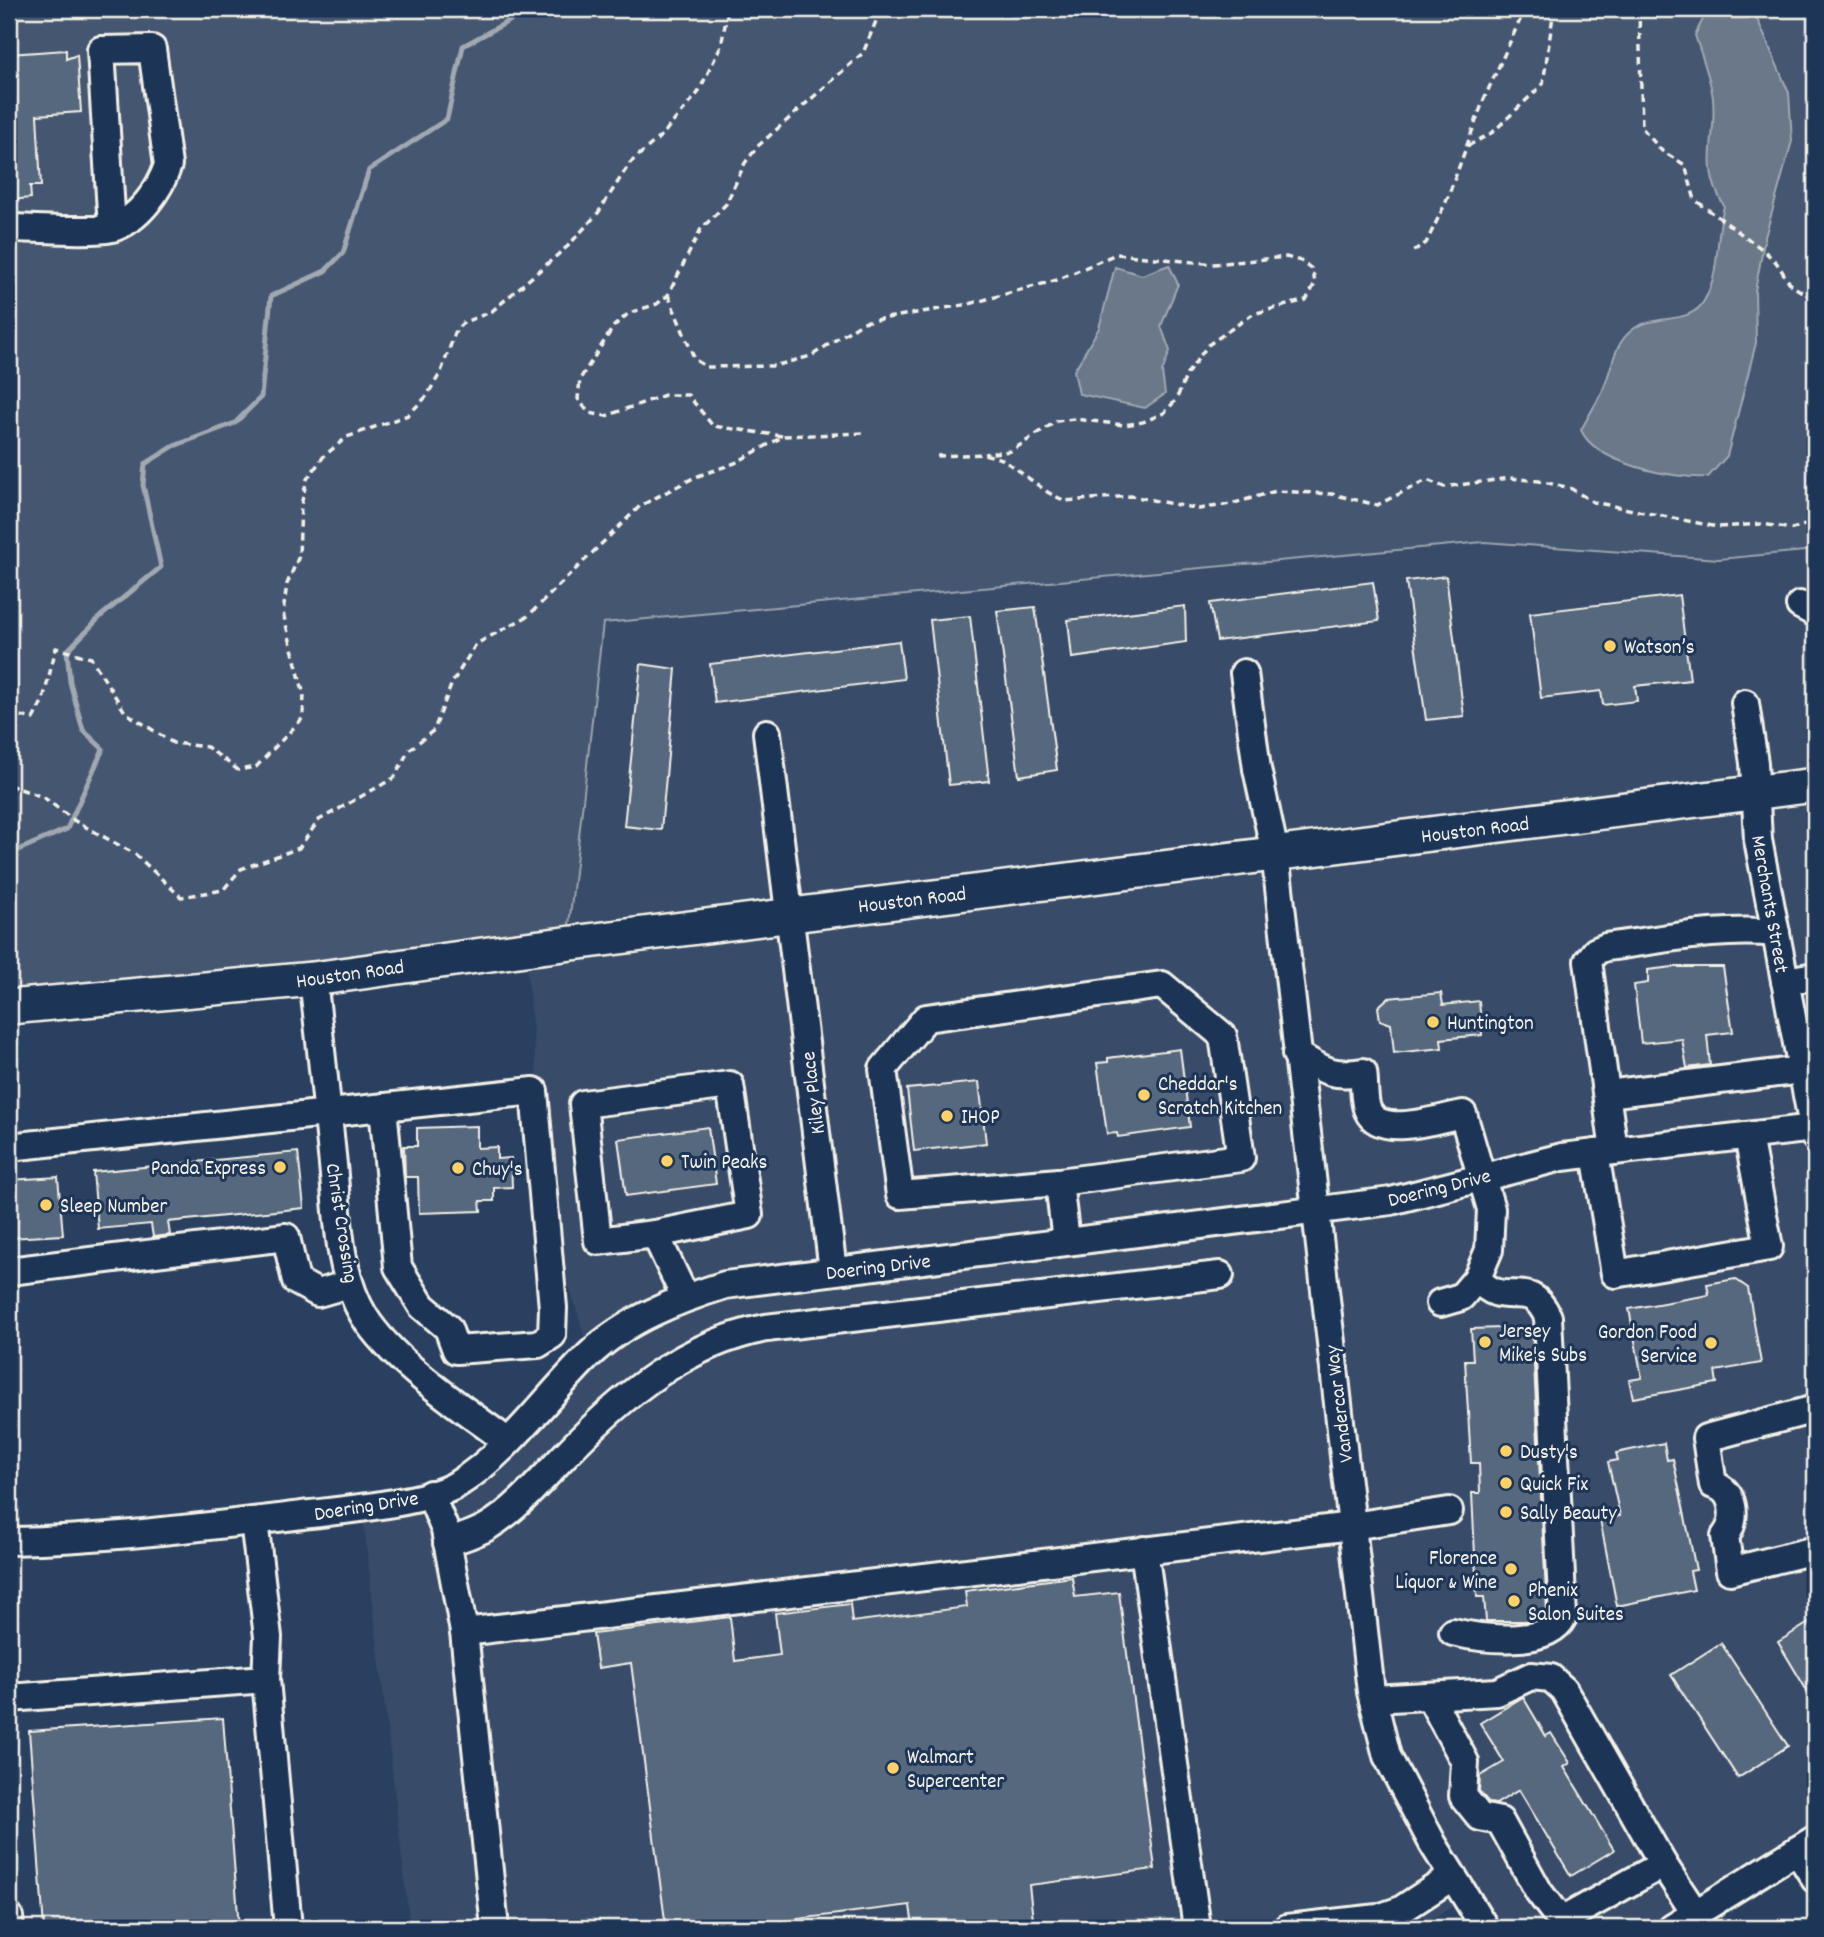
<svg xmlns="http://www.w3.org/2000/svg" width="1824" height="1937" viewBox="0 0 1824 1937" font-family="Dekko,sans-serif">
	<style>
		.built { fill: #374c69 }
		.green { fill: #445771; stroke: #9ca4ac; stroke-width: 2 }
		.water { fill: #6a788a; stroke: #a1a8b0; stroke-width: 2 }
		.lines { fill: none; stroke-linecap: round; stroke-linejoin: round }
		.stream { stroke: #a1a8b0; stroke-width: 5 }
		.building { fill: #56677d; stroke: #f4f1e8; stroke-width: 2 }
		.minor-casing { stroke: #f4f1e8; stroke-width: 32 }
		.major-casing { stroke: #f4f1e8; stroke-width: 38 }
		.path { stroke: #f4f1e8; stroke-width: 3.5; stroke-dasharray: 7 5; stroke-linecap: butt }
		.minor { stroke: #1d3557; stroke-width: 26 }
		.major { stroke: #1d3557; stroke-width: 33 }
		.poi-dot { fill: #ffd166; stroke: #1d3557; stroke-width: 2.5 }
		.labels { text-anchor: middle; stroke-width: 6; stroke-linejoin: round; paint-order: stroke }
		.poi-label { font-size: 21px; fill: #f4f1e8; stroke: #1d3557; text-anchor: start }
		.street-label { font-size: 21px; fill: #f4f1e8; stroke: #1d3557 }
	</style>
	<rect width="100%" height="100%" fill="#2a4060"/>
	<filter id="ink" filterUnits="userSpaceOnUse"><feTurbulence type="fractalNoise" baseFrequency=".0143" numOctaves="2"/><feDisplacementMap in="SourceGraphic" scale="14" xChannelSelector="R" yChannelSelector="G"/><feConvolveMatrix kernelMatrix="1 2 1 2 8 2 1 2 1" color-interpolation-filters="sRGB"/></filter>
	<g filter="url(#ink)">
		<polygon class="built" points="1484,542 1719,559 1815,550 1815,1839 1672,1928 1485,1928 1467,1899 1414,1928 410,1928 362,1508 454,1486 590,1354 551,1227 525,949 567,943 602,623"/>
		<polygon class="green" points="9,9 1815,9 1815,550 1719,559 1484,542 603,623 567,943 9,1007"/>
		<g class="water">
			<path d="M1708 9H1753L1789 93 1792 141 1765 237 1755 291 1756 343 1727 456 1708 477C1673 479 1596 464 1581 430 1588 417 1595 405 1602 392 1612 371 1612 346 1632 330 1653 313 1690 326 1704 301 1721 271 1715 238 1724 206 1699 164 1717 143 1713 99 1711 78 1701 55 1695 35Z"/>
			<polygon points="1169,265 1178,284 1161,326 1170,351 1162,372 1165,394 1145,408 1079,394 1074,371 1099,328 1115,267 1142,275"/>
		</g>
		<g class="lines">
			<polyline class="stream" points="9,854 67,829 103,749 83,730 70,682 67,651 101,616 161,567 143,485 145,464 174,446 235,423 261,397 271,296 325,271 343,253 369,170 447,119 463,46 531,9"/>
		</g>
		<g class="building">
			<polygon points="66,50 66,59 77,55 81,112 37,115 41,186 30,186 31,198 9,200 9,54"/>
			<polygon points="1446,576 1464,716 1426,720 1406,581"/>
			<polygon points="1373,582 1379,621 1217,641 1210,603"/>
			<polygon points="1679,595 1690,680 1635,686 1637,701 1603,705 1601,691 1541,698 1530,613"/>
			<polygon points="1185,606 1186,642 1072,658 1068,620"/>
			<polygon points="1035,607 1057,770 1019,776 997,611"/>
			<polygon points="970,616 989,781 949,785 930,620"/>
			<polygon points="899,641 904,679 715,703 710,664"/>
			<polygon points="641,664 676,669 661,830 624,826"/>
			<polygon points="1673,967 1723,967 1733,1032 1707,1035 1710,1065 1687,1068 1682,1039 1641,1043 1634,985 1648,983 1648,970"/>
			<polygon points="1441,993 1443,1005 1479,1001 1482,1035 1441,1039 1442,1048 1394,1053 1391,1024 1380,1020 1378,1007 1388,998"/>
			<polygon points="1180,1049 1190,1127 1118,1137 1117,1133 1107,1134 1097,1063 1108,1062 1108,1058"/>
			<polygon points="979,1082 986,1143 914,1151 907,1089"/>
			<polygon points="477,1126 477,1148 497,1147 497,1159 511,1158 512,1187 494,1188 494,1201 480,1201 481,1211 419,1213 418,1177 405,1177 404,1146 417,1146 417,1128"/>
			<polygon points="708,1127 716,1184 626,1196 618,1139"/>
			<polygon points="298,1152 304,1208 168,1222 170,1235 153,1237 151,1224 98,1229 93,1172"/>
			<polygon points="58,1177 63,1235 9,1238 9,1180"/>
			<polygon points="1735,1279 1748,1288 1761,1363 1715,1371 1717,1383 1633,1398 1629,1380 1642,1378 1629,1309 1709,1295 1707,1284"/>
			<polygon points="1532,1327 1547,1612 1526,1621 1486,1621 1484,1597 1477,1597 1472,1493 1480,1493 1479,1463 1471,1463 1465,1360 1473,1360 1471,1329"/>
			<polygon points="1664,1443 1667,1460 1673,1459 1682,1502 1696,1570 1690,1571 1694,1590 1617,1606 1600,1520 1620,1516 1608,1462 1618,1460 1616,1453"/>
			<polygon points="1072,1577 1075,1597 1119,1592 1155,1869 1029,1885 1034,1928 913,1928 910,1905 727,1928 666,1928 631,1663 598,1668 593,1634 730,1617 735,1661 780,1655 775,1613 850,1604 852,1622 967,1607 965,1591"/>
			<polygon points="1815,1619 1815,1704 1778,1642"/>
			<polygon points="1721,1643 1788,1746 1738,1778 1671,1675"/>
			<polygon points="1523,1697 1546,1736 1551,1733 1570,1763 1564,1767 1614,1850 1571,1876 1519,1790 1496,1804 1489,1803 1479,1791 1480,1776 1504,1762 1480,1723"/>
			<polygon points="223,1718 239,1928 44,1928 29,1731"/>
		</g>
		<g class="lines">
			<defs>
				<g id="minor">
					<path d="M9 228C31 228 93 233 112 228 139 220 160 189 168 165L152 49 101 50 112 228"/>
					<polyline points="1800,605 1815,613"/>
					<polyline points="1244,673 1257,769 1275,853 1371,1692 1387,1756 1433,1844 1485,1928"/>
					<polyline points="1745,703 1754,763 1758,840 1815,1137"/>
					<polyline points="767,733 833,1271"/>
					<path d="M313 979C320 1038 326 1096 332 1155 338 1206 336 1270 364 1316 392 1362 464 1409 508 1442"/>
					<polyline points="1785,981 1815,976"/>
					<polygon points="1162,985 1223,1036 1241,1158 1059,1182 900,1195 883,1069 926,1018"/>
					<path d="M1296 1054C1324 1070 1330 1077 1363 1072 1365 1083 1363 1101 1368 1111 1381 1139 1440 1118 1463 1114L1491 1209 1489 1250 1477 1278 1461 1297 1440 1303"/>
					<polygon points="730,1085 749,1215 655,1234 598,1241 583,1104"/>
					<polyline points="1607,1094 1802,1070"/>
					<polyline points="9,1147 534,1091 553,1308 552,1335 538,1344 456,1350 448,1328 422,1306 398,1267 383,1107"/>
					<path d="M1614 1151 1588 961 1596 951 1606 947C1662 940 1720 927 1776 933"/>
					<polyline points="1595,1153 1615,1274 1769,1247 1748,1136"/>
					<polyline points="1059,1182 1066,1241"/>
					<polyline points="655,1234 685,1297"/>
					<polyline points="9,1271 286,1237 296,1281 318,1293 349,1284"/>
					<path d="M1815 1409 1706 1438 1713 1485C1735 1489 1738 1521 1725 1536L1730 1571 1815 1550"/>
					<polyline points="430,1494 445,1530 464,1632 495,1928"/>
					<polyline points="254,1521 268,1637 266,1679 288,1928"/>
					<path d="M9 1541C110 1539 210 1526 311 1514 345 1510 428 1502 456 1485 509 1452 545 1398 589 1355 625 1320 677 1300 725 1285L1391 1201 1562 1157 1814 1128"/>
					<path d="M447 1543C460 1538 475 1534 487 1527 517 1509 542 1479 566 1454 623 1395 684 1344 766 1328L1220 1275"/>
					<polyline points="1144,1550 1197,1928"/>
					<polyline points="464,1632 1352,1526 1449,1511"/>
					<path d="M1453 1632C1482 1639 1548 1647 1563 1617L1548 1317C1528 1273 1505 1313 1477 1278"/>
					<polyline points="1430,1697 1465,1762 1463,1796 1480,1817 1500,1821 1539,1892 1561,1921 1663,1864"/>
					<polyline points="9,1698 266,1679"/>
					<polyline points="1373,1699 1497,1692 1531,1676 1551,1678 1564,1690 1663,1864 1695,1913"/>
					<polyline points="1797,1850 1815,1879"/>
					<polyline points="9,1917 10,1928"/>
					<polyline points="1287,1928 1378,1918 1401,1910 1453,1876"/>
					<polyline points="1672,1928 1815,1839"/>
				</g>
				<polyline id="major" points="9,1007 313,979 525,949 1815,785"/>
			</defs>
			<use href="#minor" class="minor-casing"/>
			<use href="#major" class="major-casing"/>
			<g class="path">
				<polyline points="1639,9 1642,128 1662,151 1685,165 1695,200 1762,249 1776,262 1791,285 1815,300"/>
				<polyline points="1468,146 1493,132 1543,84 1554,9"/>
				<polyline points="1413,251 1426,243 1446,202 1484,99 1525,9"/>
				<polyline points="668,295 695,360 707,367 774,366 811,356 863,322 969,304 1057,280 1116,254 1214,264 1286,257 1301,261 1313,270 1315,284 1306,300 1253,314 1208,345 1187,374 1176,400 1164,413 1143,422 1124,425 1075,419 1057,421 1011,451 984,454"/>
				<polyline points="782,436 713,426 688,395 665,395 606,416 589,413 578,399 580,379 614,326 629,313 657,304 668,295 701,229 726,204 745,163 758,146 863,53 881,9"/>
				<polyline points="937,456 984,454 1002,459 1049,493 1065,501 1131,496 1199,509 1231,504 1276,491 1332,494 1377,505 1427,480 1444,487 1510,478 1539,481 1570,488 1593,502 1718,527 1763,524 1792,529 1815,522"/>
				<polyline points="9,713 33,719 43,700 56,648 91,658 125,712 173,743 207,747 238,770 256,767 303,718 304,695 283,613 287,584 299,556 301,505 307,479 324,456 347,437 408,415 426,397 441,372 456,330 464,322 491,312 568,246 598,213 630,163 662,135 698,93 721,46 728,9"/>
				<polyline points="9,785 43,797 75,821 135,854 181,897 223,890 241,869 299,848 319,820 394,778 409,750 434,730 452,683 476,644 528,616 640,506 695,477 735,463 784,436 866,433"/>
			</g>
			<use href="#minor" class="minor"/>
			<use href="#major" class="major"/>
		</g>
	</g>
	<g class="poi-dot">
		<circle cx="1610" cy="646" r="7"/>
		<circle cx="1433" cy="1022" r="7"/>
		<circle cx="1144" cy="1095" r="7"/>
		<circle cx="947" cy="1116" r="7"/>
		<circle cx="667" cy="1161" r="7"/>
		<circle cx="280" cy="1167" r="7"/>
		<circle cx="458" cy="1168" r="7"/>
		<circle cx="46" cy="1205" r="7"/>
		<circle cx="1485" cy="1342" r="7"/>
		<circle cx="1711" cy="1343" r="7"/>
		<circle cx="1506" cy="1451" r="7"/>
		<circle cx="1506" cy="1483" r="7"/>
		<circle cx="1506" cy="1512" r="7"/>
		<circle cx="1511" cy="1569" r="7"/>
		<circle cx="1514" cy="1601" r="7"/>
		<circle cx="893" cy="1768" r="7"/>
	</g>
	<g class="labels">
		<g class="poi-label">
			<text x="1624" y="653">Watson’s</text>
			<text x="1447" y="1029">Huntington</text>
			<text x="1158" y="1090">Cheddar's<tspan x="1158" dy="24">Scratch Kitchen</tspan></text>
			<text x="961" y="1123">IHOP</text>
			<text x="681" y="1168">Twin Peaks</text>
			<text x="266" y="1174" text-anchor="end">Panda Express</text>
			<text x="472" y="1175">Chuy's</text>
			<text x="60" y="1212">Sleep Number</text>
			<text x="1499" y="1337">Jersey<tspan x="1499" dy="24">Mike's Subs</tspan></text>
			<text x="1697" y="1338" text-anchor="end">Gordon Food<tspan x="1697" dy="24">Service</tspan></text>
			<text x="1520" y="1458">Dusty's</text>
			<text x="1520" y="1490">Quick Fix</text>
			<text x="1520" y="1519">Sally Beauty</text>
			<text x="1497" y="1564" text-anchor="end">Florence<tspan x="1497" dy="24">Liquor &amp; Wine</tspan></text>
			<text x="1528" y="1596">Phenix<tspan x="1528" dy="24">Salon Suites</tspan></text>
			<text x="907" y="1763">Walmart<tspan x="907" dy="24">Supercenter</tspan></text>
		</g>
		<g class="street-label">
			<text transform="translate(1475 829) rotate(-7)" y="7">Houston Road</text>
			<text transform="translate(912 899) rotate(-7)" y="7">Houston Road</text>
			<text transform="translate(1771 904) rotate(80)" y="7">Merchants Street</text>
			<text transform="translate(350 973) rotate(-8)" y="7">Houston Road</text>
			<text transform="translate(812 1093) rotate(-97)" y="7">Kiley Place</text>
			<text transform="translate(1439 1187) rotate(-14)" y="7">Doering Drive</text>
			<text transform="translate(343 1223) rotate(81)" y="7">Christ Crossing</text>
			<text transform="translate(878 1266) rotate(-7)" y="7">Doering Drive</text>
			<text transform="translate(1338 1404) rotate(-97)" y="7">Vandercar Way</text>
			<text transform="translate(366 1505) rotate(-9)" y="7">Doering Drive</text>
		</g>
	</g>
	<rect width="1824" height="1937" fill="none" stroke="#1d3557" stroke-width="35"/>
	<rect x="18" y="18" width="1789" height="1902" fill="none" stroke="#f4f1e8" stroke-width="2.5" filter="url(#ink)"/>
</svg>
